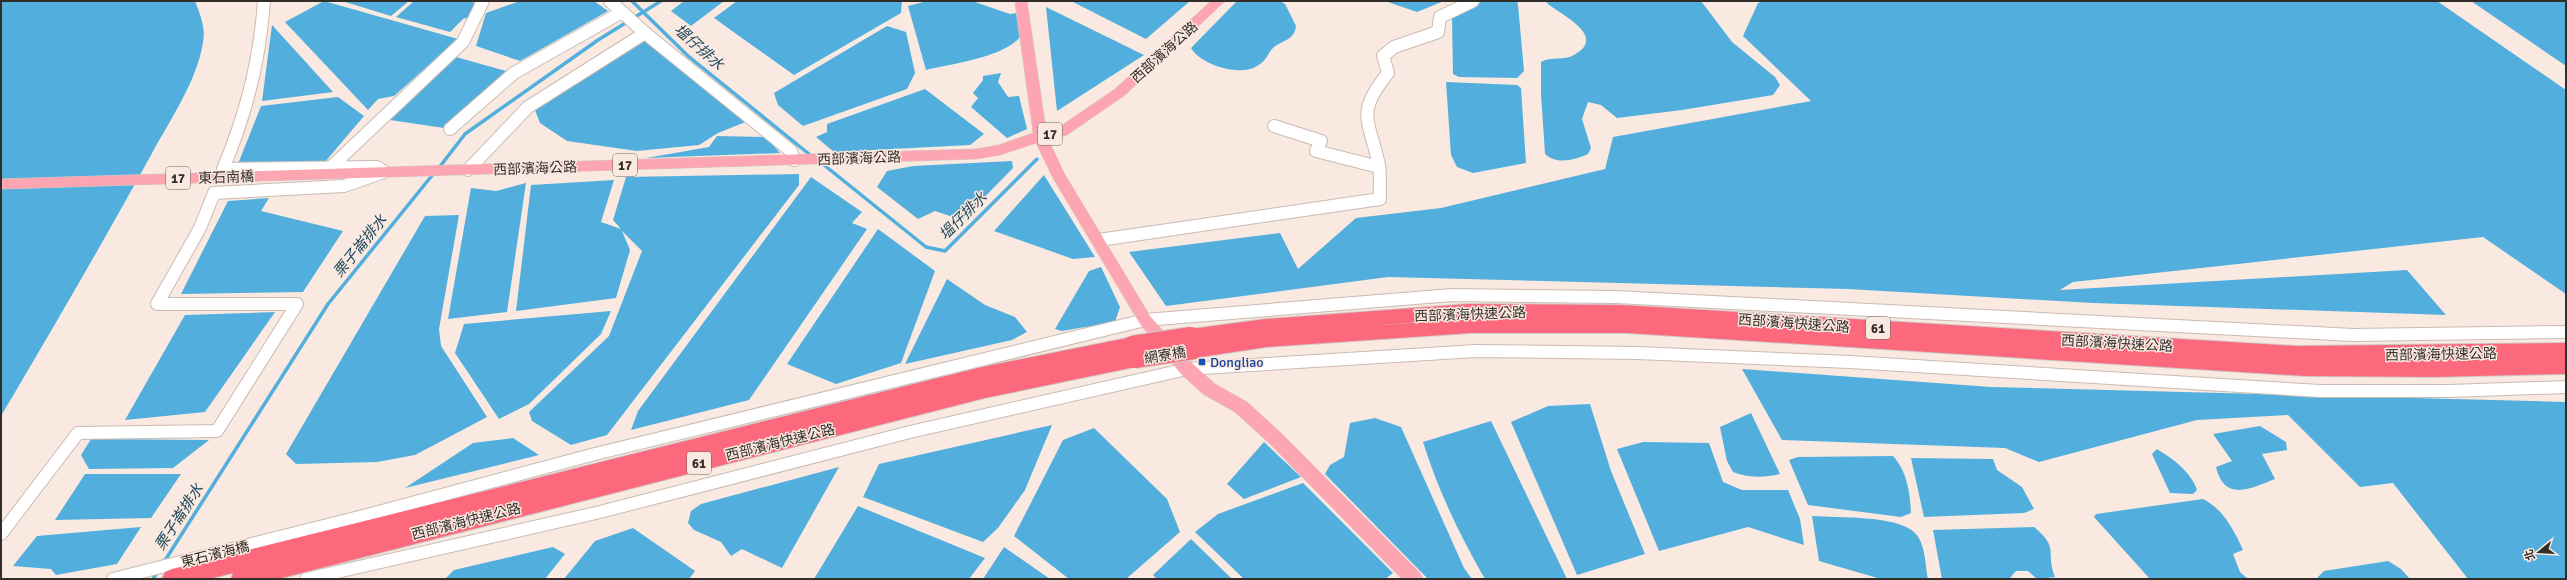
<svg xmlns="http://www.w3.org/2000/svg" width="2567" height="580" viewBox="0 0 2567 580" font-family="Signika,'Noto Sans TC',sans-serif">
	<style>
		.water { fill: #52afdd }
		.lines { fill: none; stroke-linecap: round; stroke-linejoin: round }
		.stream { stroke: #52afdd; stroke-width: 3.5 }
		.minor-casing { stroke: #cabbb2; stroke-width: 14 }
		.major-casing { stroke: #cecdcc; stroke-width: 1 }
		.highway-casing { stroke: #cecdcc; stroke-width: 2 }
		.minor { stroke: #fff; stroke-width: 12 }
		.major { fill: #fda5b0; fill-rule: evenodd }
		.highway { fill: #fc697c; fill-rule: evenodd }
		.highway-bridge-casing { stroke: #cecdcc; stroke-width: 20; stroke-linecap: butt }
		.highway-bridge { stroke: #fc697c; stroke-width: 18 }
		.transit-dot { fill: #1a4fb4; stroke: #f9e9e0; stroke-width: 1.5 }
		.labels { text-anchor: middle; stroke-width: 3; stroke-linejoin: round; paint-order: stroke }
		.shield { fill: #f9e9e0; stroke: #6e6561; stroke-width: 1 }
		.shield-label { font-size: 13px; font-weight: bold; fill: #332d2a }
		.street-label { font-size: 14px; fill: #332d2a; stroke: #f9e9e0 }
		.transit-label { font-size: 14px; fill: #164399; stroke: #f9e9e0; text-anchor: start }
		.water-label { font-size: 15px; font-style: italic; fill: #1e465a; stroke: #f9e9e0 }
	</style>
	<rect width="100%" height="100%" fill="#f9e9e0"/>
	<g class="water">
		<path d="M1 1H195C200 14 206 28 203 42 197 82 169 121 150 157 102 244 52 330 1 416Z"/>
		<polygon points="324,1 458,39 394,96 378,99 368,110 285,22"/>
		<polygon points="342,1 409,1 391,16"/>
		<polygon points="414,1 467,1 476,3 470,17 463,19 450,32 396,17"/>
		<polygon points="520,1 594,1 608,11 520,61 476,46 486,13"/>
		<polygon points="684,1 724,1 691,26 671,11"/>
		<polygon points="737,1 902,1 901,13 794,75 714,18"/>
		<path d="M927 1H972L1010 14 1017 13 1020 37C1005 57 951 64 926 70L908 6Z"/>
		<polygon points="1071,1 1190,1 1146,39"/>
		<path d="M1237 1H1280L1285 4 1296 26C1294 41 1282 40 1273 48 1267 54 1267 61 1257 66 1240 77 1201 65 1191 48Z"/>
		<polygon points="1385,1 1444,1 1417,12"/>
		<polygon points="1482,1 1517,1 1518,5 1524,71 1517,78 1459,77 1453,74 1452,18"/>
		<path d="M1545 1H1701L1732 42 1775 77 1780 85 1773 95 1682 110 1617 118 1601 105 1588 102 1582 119 1591 148 1588 154C1575 160 1557 165 1545 154L1541 94V62C1551 56 1564 61 1574 55 1611 35 1554 12 1545 1Z"/>
		<polygon points="1764,1 2437,1 2566,90 2566,294 2483,237 2073,282 2060,290 2407,270 2446,315 2093,303 1848,289 1388,277 1166,306 1129,252 1280,233 1298,269 1356,218 1441,208 1605,169 1613,137 1811,101 1743,36 1758,3"/>
		<polygon points="2471,1 2566,1 2566,66"/>
		<polygon points="1046,7 1144,55 1057,111"/>
		<polygon points="272,25 333,92 262,101"/>
		<polygon points="887,26 906,32 915,73 907,89 803,126 778,105 774,93"/>
		<polygon points="643,40 748,121 718,133 699,145 637,151 567,141 540,123 535,110"/>
		<polygon points="456,57 506,71 444,128 390,120"/>
		<polygon points="1001,73 998,82 1008,97 1019,96 1027,129 1007,138 971,107 978,98 973,93 983,80 983,76"/>
		<polygon points="1446,82 1517,85 1521,88 1526,163 1473,173 1457,167 1451,155"/>
		<polygon points="925,89 984,134 970,145 834,152 816,137 827,132 827,124"/>
		<polygon points="338,97 364,116 325,162 238,164 261,106"/>
		<polygon points="717,136 766,137 780,153 646,158 709,147"/>
		<polygon points="1012,161 1013,168 962,220 935,211 918,219 877,187 887,171 913,166"/>
		<polygon points="799,174 799,185 607,435 571,445 532,421 529,412 609,336 642,251 622,231 630,250 616,298 516,311 531,185 614,180 601,222 621,229 613,220 626,177"/>
		<polygon points="1044,175 1095,257 1073,259 994,231"/>
		<polygon points="811,177 862,212 852,223 867,229 749,400 631,430 638,411"/>
		<polygon points="526,183 507,312 448,319 471,188 496,191"/>
		<polygon points="269,198 261,211 343,231 303,292 181,294 228,201"/>
		<polygon points="459,215 439,329 441,346 487,417 415,455 377,462 296,464 286,454 425,216"/>
		<polygon points="878,229 935,271 901,363 836,384 787,364"/>
		<polygon points="1101,267 1120,307 1115,322 1062,331 1055,329 1089,271"/>
		<polygon points="947,279 985,305 1015,317 1027,332 1012,340 905,364"/>
		<polygon points="611,311 601,334 529,404 499,419 455,353 464,324"/>
		<polygon points="275,312 205,412 125,420 185,315"/>
		<polygon points="1742,369 1991,387 2566,402 2566,579 2468,579 2393,483 2360,487 2288,415 2197,420 2039,462 2005,448 1782,440"/>
		<polygon points="1590,404 1611,471 1645,554 1577,575 1511,422 1548,406"/>
		<path d="M1751 413 1780 474C1763 478 1750 478 1733 472L1727 461 1720 427Z"/>
		<polygon points="1375,418 1401,427 1464,568 1472,579 1428,579 1325,474 1330,465 1344,457 1350,423"/>
		<path d="M1491 421 1567 579H1485C1460 536 1438 490 1423 442Z"/>
		<polygon points="1052,425 1025,490 998,528 983,542 863,497 879,464"/>
		<path d="M2260 426 2286 442 2287 450 2262 454 2275 479C2251 488 2225 503 2216 467L2232 461 2213 434Z"/>
		<polygon points="1094,428 1167,499 1180,532 1126,579 1069,579 1014,536 1063,440"/>
		<polygon points="513,438 539,455 405,488 473,443"/>
		<polygon points="91,439 209,440 173,468 89,469 81,455"/>
		<polygon points="1264,442 1301,477 1244,499 1227,484"/>
		<polygon points="1643,442 1709,443 1723,482 1742,490 1788,490 1800,519 1804,545 1748,527 1659,551 1617,449"/>
		<path d="M2157 449C2173 459 2191 472 2197 490L2193 494 2170 493 2152 454Z"/>
		<path d="M1893 456C1907 471 1910 493 1911 513L1901 517 1808 505 1789 460 1798 457Z"/>
		<polygon points="1911,458 1993,459 1997,470 2022,487 2034,509 2024,513 1924,517"/>
		<polygon points="839,467 782,568 742,549 731,556 721,542 694,530 688,523 691,511 701,504"/>
		<polygon points="85,474 181,474 151,518 55,520"/>
		<polygon points="1303,483 1393,573 1385,579 1244,579 1195,532 1218,514"/>
		<path d="M2203 499C2223 509 2234 530 2243 550L2233 554 2240 572 2248 579H2150L2094 517 2096 514Z"/>
		<polygon points="858,506 985,558 969,579 814,579"/>
		<path d="M1812 516C1838 518 1895 515 1914 532 1926 543 1925 565 1928 579H1881L1819 561Z"/>
		<polygon points="141,527 117,564 56,575 51,569 13,566 37,536"/>
		<path d="M2034 527C2060 548 2045 552 2055 577L2037 579 2028 571H2016L2009 579H1942L1933 530Z"/>
		<polygon points="633,528 695,571 689,579 564,579 595,541"/>
		<polygon points="1191,539 1232,579 1157,579 1153,575"/>
		<polygon points="553,547 565,554 545,579 445,579 454,570"/>
		<polygon points="1004,547 1050,579 983,579"/>
		<polygon points="2388,561 2401,569 2410,579 2316,579 2324,571"/>
	</g>
	<g class="lines">
		<g class="stream">
			<polyline points="632,1 688,56 809,154"/>
			<polyline points="824,165 926,247 945,251 1037,159"/>
			<polyline points="438,169 465,134 598,40 661,1"/>
			<polyline points="164,562 328,304 434,173"/>
			<polyline points="153,579 158,571"/>
		</g>
		<defs>
			<g id="minor">
				<polyline points="610,1 645,33 791,151 794,160"/>
				<polyline points="1274,126 1321,141 1316,151 1379,167"/>
				<polyline points="450,129 514,73 622,12"/>
				<polyline points="331,167 463,42 483,1"/>
				<polyline points="468,170 528,107 645,33"/>
				<path d="M1099 240 1380 199C1379 188 1381 176 1379 165 1369 119 1355 114 1388 73L1383 56 1394 47 1438 32 1440 17 1473 1"/>
				<path d="M1 534 78 433 217 431 297 304H157L200 228 214 193 344 186 384 172 377 167 223 169C246 115 260 60 264 1"/>
				<polyline points="113,579 367,515 595,454 1145,320 1452,295 1616,297 2353,335 2566,332"/>
				<polyline points="306,579 596,513 910,432 1187,369 1476,351 1637,353 1850,362 2320,391 2449,391 2566,387"/>
			</g>
			<polygon id="major" points="1015,1 1027,1 1046,130 1058,128 1115,89 1211,1 1225,1 1125,95 1067,135 1048,139 1064,173 1150,316 1193,364 1215,384 1247,402 1281,433 1420,573 1423,579 1402,579 1269,443 1235,412 1203,394 1181,374 1140,324 1053,178 1036,143 1000,155 976,159 1,189 1,179 976,149 999,145 1033,133"/>
			<g id="highway">
				<path d="M1468 304 1622 305 2297 346 2566 343V374L2433 377 2305 376 1627 333H1471L1267 347 1194 358 1187 355 1185 350 1191 343 1184 341 1182 336 1184 331 1191 329 1265 319ZM1468 318 1523 319H1471L1380 325Z"/>
				<polygon points="1132,337 1139,340 1141,345 1135,351 1142,354 1144,359 1142,364 1135,367 985,398 278,579 231,579 233,573 209,579 162,579 165,572 172,569 982,367"/>
			</g>
		</defs>
		<use href="#minor" class="minor-casing"/>
		<use href="#major" class="major-casing"/>
		<use href="#highway" class="highway-casing"/>
		<use href="#minor" class="minor"/>
		<use href="#major" class="major"/>
		<use href="#highway" class="highway"/>
		<defs>
			<g id="highway-bridge">
				<polyline points="1132,345 1191,336"/>
				<polyline points="1135,359 1194,350"/>
			</g>
		</defs>
		<use href="#highway-bridge" class="highway-bridge-casing"/>
		<use href="#highway-bridge" class="highway-bridge"/>
	</g>
	<rect class="transit-dot" x="1198" y="358" width="8" height="8" rx="2"/>
	<g class="labels">
		<g class="shield">
			<rect x="1038" y="123" width="24" height="22" rx="3"/>
			<rect x="613" y="154" width="24" height="22" rx="3"/>
			<rect x="166" y="167" width="24" height="22" rx="3"/>
			<rect x="1866" y="317" width="24" height="22" rx="3"/>
			<rect x="687" y="452" width="24" height="22" rx="3"/>
		</g>
		<g class="shield-label">
			<text x="1050" y="139">17</text>
			<text x="625" y="170">17</text>
			<text x="178" y="183">17</text>
			<text x="1878" y="333">61</text>
			<text x="699" y="468">61</text>
		</g>
		<g class="street-label">
			<text transform="translate(1164 52) rotate(-42)" y="5">西部濱海公路</text>
			<text transform="translate(859 158) rotate(-2)" y="5">西部濱海公路</text>
			<text transform="translate(535 168) rotate(-2)" y="5">西部濱海公路</text>
			<text transform="translate(226 177) rotate(-2)" y="5">東石南橋</text>
			<text transform="translate(1470 314) rotate(-2)" y="5">西部濱海快速公路</text>
			<text transform="translate(1794 323) rotate(4)" y="5">西部濱海快速公路</text>
			<text transform="translate(2117 343) rotate(3)" y="5">西部濱海快速公路</text>
			<text transform="translate(2441 354) rotate(-1)" y="5">西部濱海快速公路</text>
			<text transform="translate(1165 355) rotate(-9)" y="5">網寮橋</text>
			<text transform="translate(780 442) rotate(-14)" y="5">西部濱海快速公路</text>
			<text transform="translate(466 521) rotate(-14)" y="5">西部濱海快速公路</text>
			<text transform="translate(215 554) rotate(-14)" y="5">東石濱海橋</text>
		</g>
		<g class="transit-label">
			<text x="1210" y="367">Dongliao</text>
		</g>
		<g class="water-label">
			<text transform="translate(699 47) rotate(42)" y="5">塭仔排水</text>
			<text transform="translate(963 216) rotate(-45)" y="5">塭仔排水</text>
			<text transform="translate(360 246) rotate(-51)" y="5">栗子崙排水</text>
			<text transform="translate(179 517) rotate(-57)" y="5">栗子崙排水</text>
		</g>
	</g>
	<rect width="2567" height="580" fill="none" stroke="#332d2a" stroke-width="4"/>
	<g transform="translate(2539 552) rotate(252)" stroke="#f9e9e0" stroke-width="3" paint-order="stroke">
	<path d="M0-3L7 15L0 10L-7 15Z" fill="#332d2a"/>
	<text y="-6" font-size="11" font-weight="bold" text-anchor="middle" fill="#332d2a">北</text>
	</g>
</svg>
